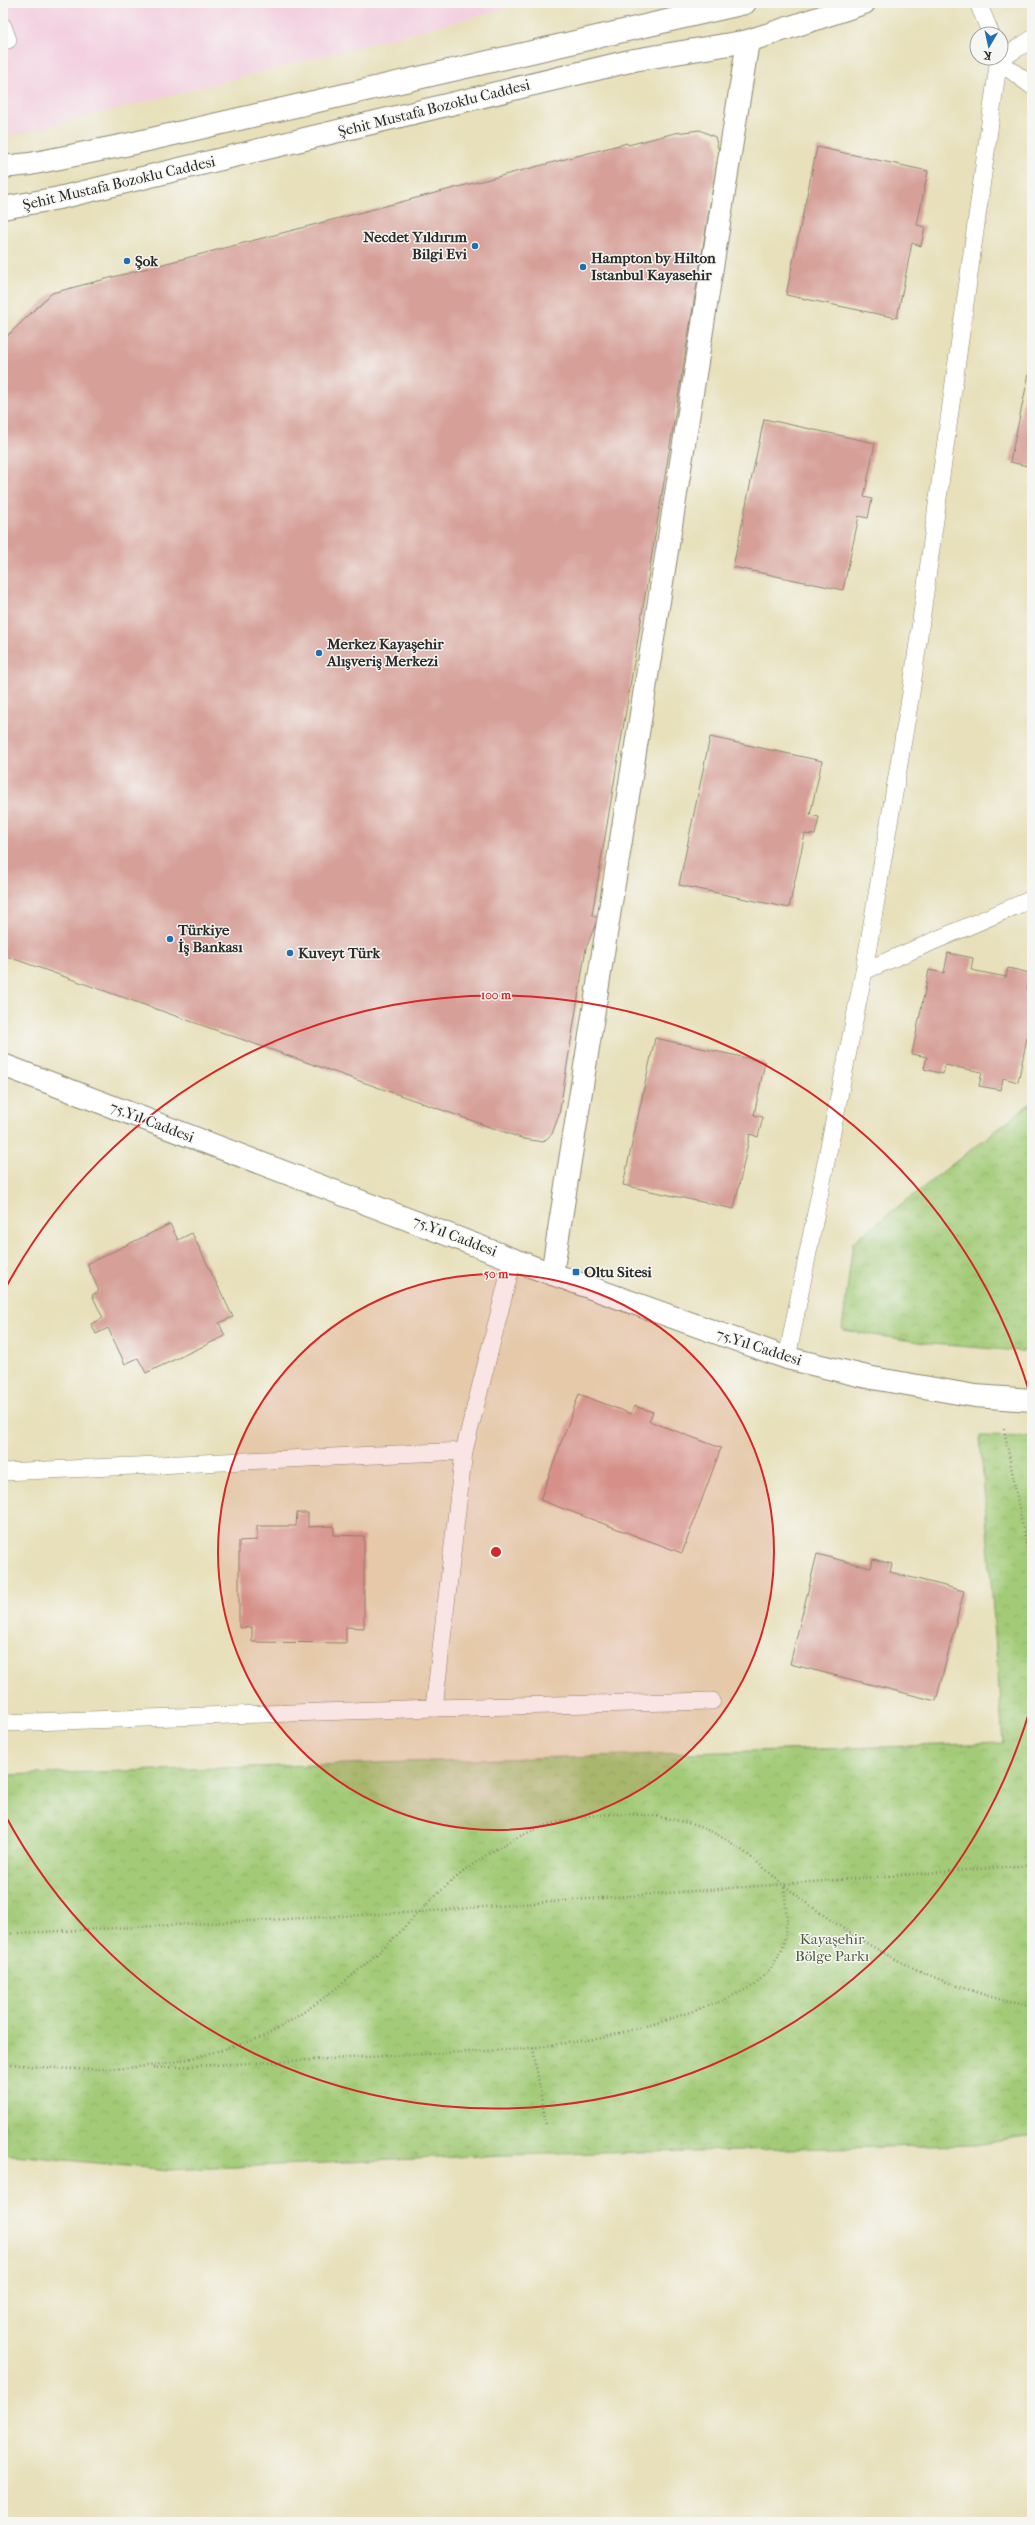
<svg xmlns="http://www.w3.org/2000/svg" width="1035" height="2525" viewBox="0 0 1035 2525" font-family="'IM FELL French Canon',serif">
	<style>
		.built { fill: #f3cfe0 }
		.park { fill: url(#park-crowns); stroke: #677b51 }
		.building { fill: #d69f97 }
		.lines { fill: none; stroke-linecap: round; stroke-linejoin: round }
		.service-casing { stroke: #898672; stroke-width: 18 }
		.minor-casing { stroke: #898672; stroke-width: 24 }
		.tertiary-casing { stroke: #898672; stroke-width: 24 }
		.path { stroke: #898672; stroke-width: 2.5; stroke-dasharray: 1 3; stroke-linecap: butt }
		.service { stroke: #fff; stroke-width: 17 }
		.minor { stroke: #fff; stroke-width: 22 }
		.tertiary { stroke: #fff; stroke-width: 22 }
		.ring { fill: none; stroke: #d62828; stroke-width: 2 }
		.poi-dot { fill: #1f6fb2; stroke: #f6f6f2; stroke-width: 1.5 }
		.labels { text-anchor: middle; stroke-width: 3; stroke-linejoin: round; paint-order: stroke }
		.street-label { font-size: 15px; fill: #2b2b2b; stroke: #f6f6f2 }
		.poi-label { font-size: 15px; font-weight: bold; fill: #2b2b2b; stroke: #f6f6f2; text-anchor: start }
		.park-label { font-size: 15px; fill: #4f5b42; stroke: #f6f6f2 }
		.centre { fill: #d62828; stroke: #f6f6f2; stroke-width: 2 }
		.ring-label { font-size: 12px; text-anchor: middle; font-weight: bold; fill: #d62828; stroke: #f6f6f2; stroke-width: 3; stroke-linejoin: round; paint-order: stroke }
	</style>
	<defs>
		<pattern id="park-crowns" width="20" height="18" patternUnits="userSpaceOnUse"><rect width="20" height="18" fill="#a3cb77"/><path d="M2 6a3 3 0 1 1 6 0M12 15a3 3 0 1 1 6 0" fill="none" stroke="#8cae67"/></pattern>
	</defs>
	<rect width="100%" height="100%" fill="#f6f6f2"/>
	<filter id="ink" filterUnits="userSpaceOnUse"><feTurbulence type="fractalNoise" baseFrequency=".025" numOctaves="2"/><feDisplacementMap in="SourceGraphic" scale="8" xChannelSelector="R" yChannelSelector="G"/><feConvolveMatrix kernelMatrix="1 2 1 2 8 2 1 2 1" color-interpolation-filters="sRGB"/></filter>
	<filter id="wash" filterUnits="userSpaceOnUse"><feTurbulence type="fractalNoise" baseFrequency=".012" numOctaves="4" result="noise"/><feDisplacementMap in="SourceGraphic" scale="16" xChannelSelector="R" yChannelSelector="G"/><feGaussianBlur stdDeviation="0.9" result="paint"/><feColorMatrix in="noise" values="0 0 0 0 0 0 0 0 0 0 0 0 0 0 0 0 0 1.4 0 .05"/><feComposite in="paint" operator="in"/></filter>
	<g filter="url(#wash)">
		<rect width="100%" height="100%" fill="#e7e0ba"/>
		<polygon class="built" points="3,3 529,3 16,135 3,133"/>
		<g class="park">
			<polygon points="1032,1102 1032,1352 931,1344 842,1330 853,1242"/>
			<polygon points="980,1436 1032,1437 1032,2136 975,2145 504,2155 168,2170 3,2154 3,1775 1003,1743"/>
		</g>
		<g id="blocks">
			<g class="building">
				<polygon points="700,130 715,137 719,151 592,915 598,918 586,948 559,1115 552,1134 543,1142 524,1139 3,955 3,350 5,338 52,293 627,143 628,145 675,133"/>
				<polygon points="817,147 928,171 917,225 925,227 921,246 912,243 897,318 786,295"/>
				<polygon points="1031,364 1032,364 1032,467 1010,462"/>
				<polygon points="764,419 875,443 864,497 872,499 868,518 859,516 843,590 733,567"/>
				<polygon points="710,737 822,761 810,815 819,817 815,835 805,834 789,908 679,885"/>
				<polygon points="948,953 973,958 971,970 1006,977 1008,968 1030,973 1027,989 1032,990 1032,1039 1027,1038 1018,1082 1003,1078 1001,1090 979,1086 982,1072 945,1065 943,1074 924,1069 927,1057 912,1054 929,970 944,973"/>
				<polygon points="655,1038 765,1062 754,1115 763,1117 758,1137 750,1134 734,1209 623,1185"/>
				<polygon points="170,1224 178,1240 192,1233 233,1317 219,1323 225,1336 146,1373 138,1358 125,1364 108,1328 96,1334 91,1324 103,1318 92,1295 99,1291 87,1264"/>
				<polygon points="579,1394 631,1414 634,1406 653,1412 649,1421 721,1448 682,1553 540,1500"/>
				<polygon points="297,1513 308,1513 308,1527 334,1526 334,1535 364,1536 364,1628 346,1627 346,1643 252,1642 252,1627 239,1628 239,1541 257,1540 257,1526 296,1526"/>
				<polygon points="817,1554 871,1568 873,1559 892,1564 890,1572 964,1591 936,1701 790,1664"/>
			</g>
		</g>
	</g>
	<g filter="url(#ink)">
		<use href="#blocks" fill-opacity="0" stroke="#898672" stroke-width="1"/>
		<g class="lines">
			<defs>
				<g id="service">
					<polyline points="978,3 991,34"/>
					<polyline points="3,26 8,40"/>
					<polyline points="999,60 1032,39"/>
					<polyline points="1000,62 1032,86"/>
					<polyline points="864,971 1032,899"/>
					<polyline points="787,1358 864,971 911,693 999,58"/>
					<polyline points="3,1472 464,1451"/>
					<polyline points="434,1708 464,1451 513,1259"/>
					<polyline points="3,1723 434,1708 712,1701"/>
				</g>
				<polyline id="minor" points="552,1274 748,41"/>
				<g id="tertiary">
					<polyline points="3,167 30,164 130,144 745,3"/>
					<polyline points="3,208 59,198 634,60 748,41 864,3"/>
					<polyline points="3,1065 533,1267 787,1358 867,1377 975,1396 1032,1400"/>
				</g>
			</defs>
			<use href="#service" class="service-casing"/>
			<use href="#minor" class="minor-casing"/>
			<use href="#tertiary" class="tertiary-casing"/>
			<g class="path">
				<polyline points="1004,1429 1032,1576"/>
				<polyline points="3,1934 419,1912 1032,1865"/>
				<polyline points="533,2048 546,2125"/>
				<path d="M3 2063C82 2073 150 2073 227 2048 239 2044 254 2041 266 2035 309 2012 351 1978 387 1945 403 1930 416 1914 432 1899 478 1855 534 1819 600 1815 636 1812 681 1817 714 1833 745 1848 770 1875 798 1896 852 1938 910 1972 976 1992 995 1998 1012 2004 1032 2005"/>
				<polyline points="153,2068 523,2049 602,2038 664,2021 722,2001 755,1985 772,1967 783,1948 787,1921 784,1885"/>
			</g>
			<use href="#service" class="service"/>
			<use href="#minor" class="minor"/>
			<use href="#tertiary" class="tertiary"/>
		</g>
	</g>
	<circle cx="496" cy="1552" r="278" fill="#d62828" fill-opacity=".12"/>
	<g class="ring">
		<circle cx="496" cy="1552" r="278"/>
		<path d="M1031 1706A557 557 0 0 1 4 1813M4 1291A557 557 0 0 1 1031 1398"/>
	</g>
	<g class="poi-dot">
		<circle cx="475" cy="246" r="4"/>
		<circle cx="127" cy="261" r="4"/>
		<circle cx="583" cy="267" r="4"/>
		<circle cx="319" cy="653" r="4"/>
		<circle cx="170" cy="939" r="4"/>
		<circle cx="290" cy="953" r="4"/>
		<rect x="572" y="1268" width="8" height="8" rx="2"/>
	</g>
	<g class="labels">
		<g class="street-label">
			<text transform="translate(434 108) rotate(-14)" y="5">Şehit Mustafa Bozoklu Caddesi</text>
			<text transform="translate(119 183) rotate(-13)" y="5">Şehit Mustafa Bozoklu Caddesi</text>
			<text transform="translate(152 1122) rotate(21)" y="5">75.Yıl Caddesi</text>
			<text transform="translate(455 1236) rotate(21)" y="5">75.Yıl Caddesi</text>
			<text transform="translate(759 1347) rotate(18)" y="5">75.Yıl Caddesi</text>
		</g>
		<g class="poi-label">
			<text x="467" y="242" text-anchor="end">Necdet Yıldırım<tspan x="467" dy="17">Bilgi Evi</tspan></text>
			<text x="591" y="263">Hampton by Hilton<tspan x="591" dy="17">Istanbul Kayasehir</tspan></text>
			<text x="135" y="266">Şok</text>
			<text x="327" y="649">Merkez Kayaşehir<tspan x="327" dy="17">Alışveriş Merkezi</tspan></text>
			<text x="178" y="935">Türkiye<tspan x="178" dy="17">İş Bankası</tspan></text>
			<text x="298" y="958">Kuveyt Türk</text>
			<text x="584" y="1277">Oltu Sitesi</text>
		</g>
		<g class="park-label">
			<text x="832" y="1944">Kayaşehir<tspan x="832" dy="17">Bölge Parkı</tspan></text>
		</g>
	</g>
	<circle cx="496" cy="1552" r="6" class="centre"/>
	<g class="ring-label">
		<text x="496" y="999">100 m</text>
		<text x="496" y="1278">50 m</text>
	</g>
	<rect width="1035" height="2525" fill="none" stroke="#f6f6f2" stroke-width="16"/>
	<g transform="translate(989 46) rotate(189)"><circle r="19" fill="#f6f6f2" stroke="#a5a5a2"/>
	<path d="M0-3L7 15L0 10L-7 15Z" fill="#1f6fb2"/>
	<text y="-6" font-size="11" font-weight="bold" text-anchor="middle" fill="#2b2b2b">K</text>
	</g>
</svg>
